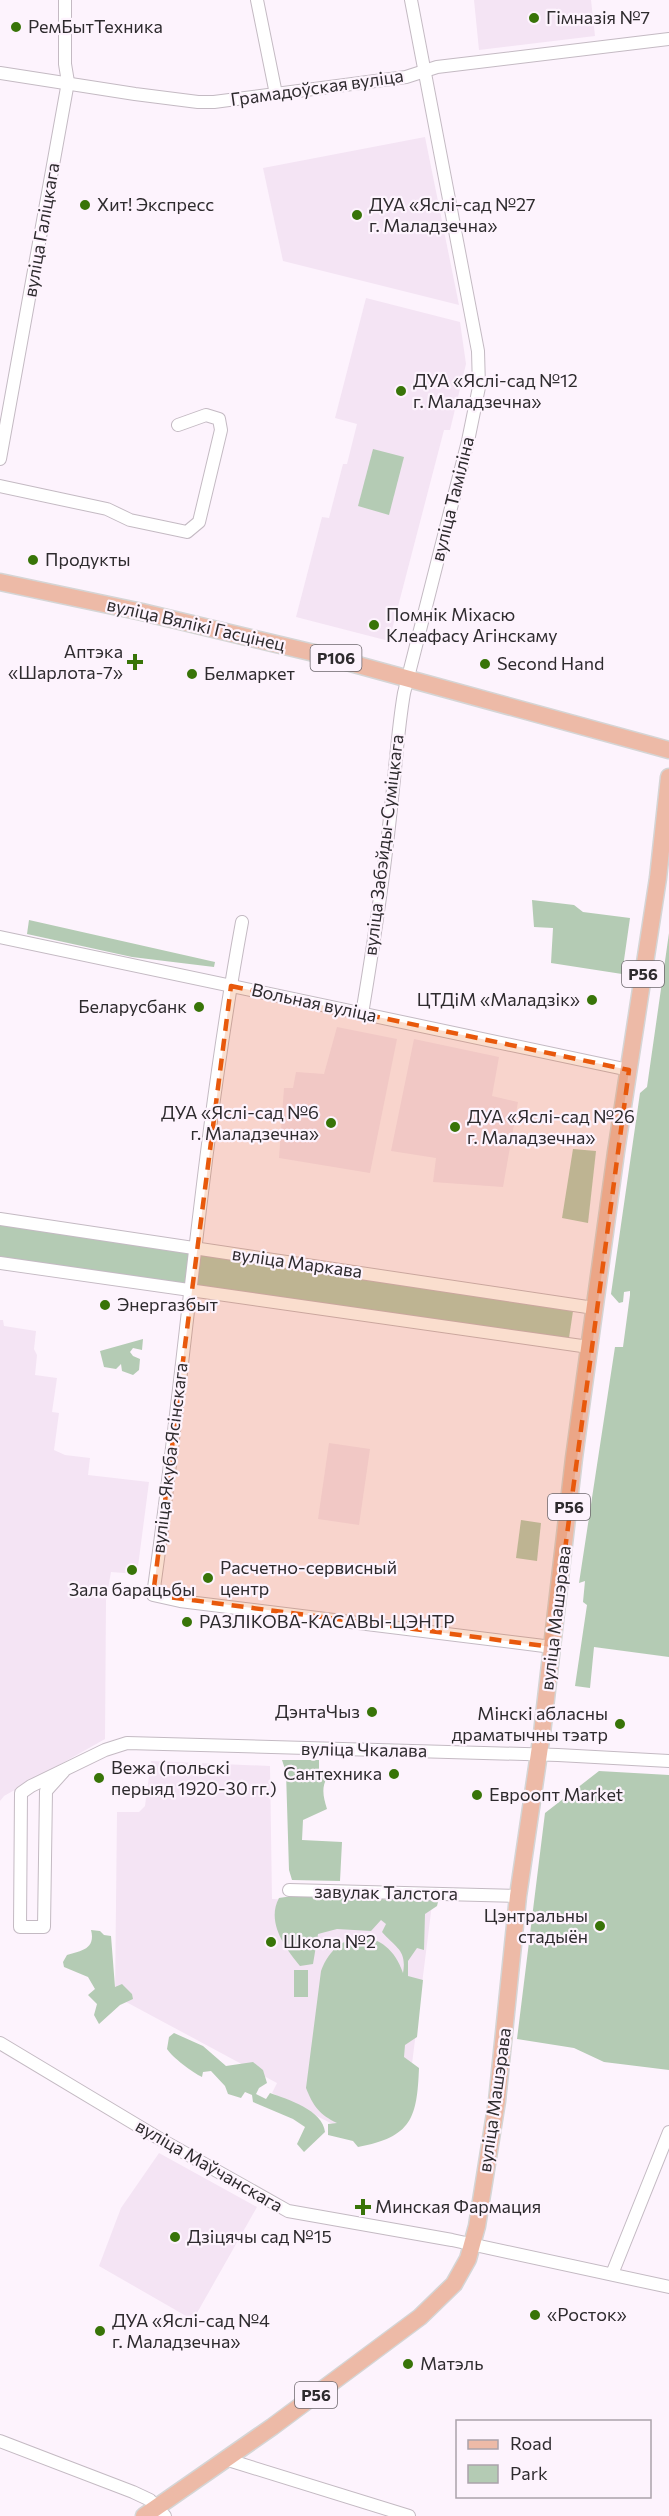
<svg xmlns="http://www.w3.org/2000/svg" width="669" height="2516" viewBox="0 0 669 2516" font-family="Commissioner,sans-serif">
	<style>
		.built { fill: #f4e4f4 }
		.green { fill: #b4cbb4 }
		.lines { fill: none; stroke-linecap: round; stroke-linejoin: round }
		.minor-casing { stroke: #c4bac3; stroke-width: 14 }
		.major-casing { stroke: #d5d5d5; stroke-width: 19 }
		.minor { stroke: #fff; stroke-width: 12 }
		.major { stroke: #edbaa7; stroke-width: 16 }
		.marked { fill: #e8590c; fill-opacity: 0.2; stroke: #e8590c; stroke-width: 4.5; stroke-dasharray: 12 8; stroke-linejoin: round }
		.poi-dot { fill: #387408; stroke: #fdf3fd; stroke-width: 2 }
		.labels { text-anchor: middle; stroke-width: 4.5; stroke-linejoin: round; paint-order: stroke }
		.shield { fill: #fdf3fd; stroke: #6c676c; stroke-width: 1.5 }
		.shield-label { font-size: 16px; font-weight: bold; fill: #2e2b2e }
		.poi-label { font-size: 18px; fill: #2e2b2e; stroke: #fdf3fd; text-anchor: start }
		.street-label { font-size: 18px; fill: #2e2b2e; stroke: #fdf3fd }
	</style>
	<rect width="100%" height="100%" fill="#fdf3fd"/>
	<g class="built">
		<polygon points="474,0 591,0 595,36 479,50"/>
		<polygon points="425,137 459,305 283,261 263,168"/>
		<polygon points="366,298 460,322 466,364 450,430 444,430 389,641 296,617 322,517 329,518 343,464 347,464 357,424 335,418"/>
		<polygon points="337,1027 397,1039 370,1173 279,1158 284,1088 293,1088 296,1072 324,1074"/>
		<polygon points="414,1039 499,1057 492,1096 518,1102 503,1187 433,1182 436,1158 391,1151"/>
		<polygon points="0,1320 3,1320 4,1326 36,1331 34,1349 37,1355 35,1375 57,1378 52,1412 59,1413 54,1450 65,1455 90,1458 88,1475 149,1482 137,1574 111,1572 106,1600 105,1739 4,1796 0,1801"/>
		<polygon points="329,1443 370,1449 359,1525 318,1519"/>
		<polygon points="151,1761 270,1766 272,1899 432,1904 407,2104 346,2131 272,2093 277,2083 115,1996 117,1812 139,1812 145,1806"/>
		<polygon points="159,2153 257,2207 193,2320 99,2266 121,2208"/>
	</g>
	<g class="green">
		<polygon points="373,449 404,457 389,515 358,506"/>
		<polygon points="532,900 574,905 583,912 630,918 622,974 551,963 553,928 534,927"/>
		<polygon points="29,920 215,962 214,967 132,957 27,934"/>
		<polygon points="669,933 669,1657 594,1647 590,1688 575,1686 587,1605 583,1602 585,1581 579,1583 615,1347 623,1347 630,1295 630,1291 624,1292 623,1302 619,1303 611,1294 640,1093 647,1087"/>
		<polygon points="573,1149 596,1151 588,1223 562,1218"/>
		<polygon points="0,1225 573,1311 569,1338 0,1258"/>
		<polygon points="143,1339 142,1350 133,1348 130,1352 133,1356 140,1359 139,1370 133,1375 122,1371 121,1364 116,1369 104,1367 100,1351"/>
		<polygon points="521,1520 541,1523 537,1561 516,1558"/>
		<path d="M282 1760H319V1772L328 1776C321 1787 323 1796 327 1809L303 1820 302 1840 342 1842 340 1881 292 1880 289 1870 286 1772Z"/>
		<polygon points="599,1771 669,1775 669,2070 604,2062 574,2048 517,2039 545,1813"/>
		<path d="M292 1896 374 1897 387 1900 397 1896 439 1898 437 1906 425 1914 424 1950 417 1948 408 1961V1976L423 1980 417 2037 405 2045 404 2057 419 2068C417 2118 412 2137 358 2147L353 2141 328 2135V2124L337 2123C320 2115 313 2106 306 2088L321 1971C338 1925 388 1927 403 1973 407 1950 396 1948 382 1932L386 1924 381 1920 371 1931 337 1929 318 1934 313 1964 300 1966C285 1948 266 1922 279 1898Z"/>
		<path d="M91 1930 100 1931 104 1935 111 1936 115 1987 122 1984 132 1994 133 1999 120 2005 99 2024 94 2015 97 2004 88 1995 95 1989 88 1977 64 1967 63 1962 67 1955C81 1951 96 1949 91 1930Z"/>
		<rect x="294" y="1970" width="14" height="27"/>
		<path d="M174 2033 203 2046 226 2066 253 2062 263 2070 267 2083 259 2088 256 2094 266 2099 270 2093C287 2099 323 2110 325 2132L304 2152 297 2144 305 2127 293 2119 253 2102 252 2095 245 2092 241 2098 228 2094 225 2086 211 2071 203 2072 202 2077C193 2073 172 2057 167 2049L169 2037Z"/>
	</g>
	<g class="lines">
		<defs>
			<g id="minor">
				<polyline points="257,0 276,94"/>
				<polyline points="0,73 135,94 198,102 214,102 406,77 437,67 669,39"/>
				<polyline points="0,459 68,82 65,64 65,0"/>
				<polyline points="0,486 107,509 130,520 187,532 199,522 221,430 219,419 206,415 178,425"/>
				<path d="M242 922C201 1145 185 1371 153 1595L180 1601 552 1647"/>
				<polyline points="0,937 629,1070"/>
				<path d="M362 1014C374 942 385 871 392 798 396 763 398 728 404 693L468 441 479 387 478 351 411 0"/>
				<polyline points="0,1219 594,1308"/>
				<polyline points="0,1263 589,1347"/>
				<polyline points="64,1771 46,1791 44,1927 20,1927 21,1793 31,1786 105,1750 127,1743 558,1755 669,1761"/>
				<polyline points="289,1890 518,1896"/>
				<polyline points="0,2043 160,2139 288,2211 452,2240 669,2287"/>
				<polyline points="612,2274 669,2132"/>
				<polyline points="0,2441 133,2492 150,2500 165,2516"/>
				<polyline points="225,2459 409,2516"/>
			</g>
			<g id="major">
				<polyline points="0,582 142,612 314,653 669,750"/>
				<polyline points="144,2516 272,2427 420,2317 454,2284 468,2259 477,2226 497,2101 518,1896 542,1733 574,1458 616,1152 658,878 669,777"/>
			</g>
		</defs>
		<use href="#minor" class="minor-casing"/>
		<use href="#major" class="major-casing"/>
		<use href="#minor" class="minor"/>
		<use href="#major" class="major"/>
	</g>
	<path class="marked" d="M231 986 629 1070 552 1647 153 1595Z"/>
	<g class="poi-dot">
		<circle cx="534" cy="18" r="6"/>
		<circle cx="16" cy="27" r="6"/>
		<circle cx="85" cy="205" r="6"/>
		<circle cx="357" cy="215" r="6"/>
		<circle cx="401" cy="391" r="6"/>
		<circle cx="33" cy="560" r="6"/>
		<circle cx="374" cy="625" r="6"/>
		<path d="M132 653h6v6h6v6h-6v6h-6v-6h-6v-6h6z"/>
		<circle cx="485" cy="664" r="6"/>
		<circle cx="192" cy="674" r="6"/>
		<circle cx="592" cy="1000" r="6"/>
		<circle cx="199" cy="1007" r="6"/>
		<circle cx="331" cy="1123" r="6"/>
		<circle cx="455" cy="1127" r="6"/>
		<circle cx="105" cy="1305" r="6"/>
		<circle cx="132" cy="1570" r="6"/>
		<circle cx="208" cy="1578" r="6"/>
		<circle cx="187" cy="1622" r="6"/>
		<circle cx="372" cy="1712" r="6"/>
		<circle cx="620" cy="1724" r="6"/>
		<circle cx="394" cy="1774" r="6"/>
		<circle cx="99" cy="1778" r="6"/>
		<circle cx="477" cy="1795" r="6"/>
		<circle cx="600" cy="1926" r="6"/>
		<circle cx="271" cy="1942" r="6"/>
		<path d="M360 2198h6v6h6v6h-6v6h-6v-6h-6v-6h6z"/>
		<circle cx="175" cy="2237" r="6"/>
		<circle cx="535" cy="2315" r="6"/>
		<circle cx="100" cy="2331" r="6"/>
		<circle cx="408" cy="2364" r="6"/>
	</g>
	<g class="labels">
		<g class="shield">
			<rect x="310.5" y="645" width="51" height="26" rx="4.5"/>
			<rect x="622" y="961" width="42" height="26" rx="4.5"/>
			<rect x="548" y="1494" width="42" height="26" rx="4.5"/>
			<rect x="295" y="2382" width="42" height="26" rx="4.5"/>
		</g>
		<g class="shield-label">
			<text x="336" y="664">Р106</text>
			<text x="643" y="980">Р56</text>
			<text x="569" y="1513">Р56</text>
			<text x="316" y="2401">Р56</text>
		</g>
		<g class="poi-label">
			<text x="546" y="24">Гімназія №7</text>
			<text x="28" y="33">РемБытТехника</text>
			<text x="97" y="211">Хит! Экспресс</text>
			<text x="369" y="211">ДУА «Яслі-сад №27<tspan x="369" dy="21">г. Маладзечна»</tspan></text>
			<text x="413" y="387">ДУА «Яслі-сад №12<tspan x="413" dy="21">г. Маладзечна»</tspan></text>
			<text x="45" y="566">Продукты</text>
			<text x="386" y="621">Помнік Міхасю<tspan x="386" dy="21">Клеафасу Агінскаму</tspan></text>
			<text x="123" y="658" text-anchor="end">Аптэка<tspan x="123" dy="21">«Шарлота-7»</tspan></text>
			<text x="497" y="670">Second Hand</text>
			<text x="204" y="680">Белмаркет</text>
			<text x="580" y="1006" text-anchor="end">ЦТДіМ «Маладзік»</text>
			<text x="187" y="1013" text-anchor="end">Беларусбанк</text>
			<text x="319" y="1119" text-anchor="end">ДУА «Яслі-сад №6<tspan x="319" dy="21">г. Маладзечна»</tspan></text>
			<text x="467" y="1123">ДУА «Яслі-сад №26<tspan x="467" dy="21">г. Маладзечна»</tspan></text>
			<text x="117" y="1311">Энергазбыт</text>
			<text x="220" y="1574">Расчетно-сервисный<tspan x="220" dy="21">центр</tspan></text>
			<text x="132" y="1596" text-anchor="middle">Зала барацьбы</text>
			<text x="199" y="1628">РАЗЛІКОВА-КАСАВЫ-ЦЭНТР</text>
			<text x="360" y="1718" text-anchor="end">ДэнтаЧыз</text>
			<text x="608" y="1720" text-anchor="end">Мінскі абласны<tspan x="608" dy="21">драматычны тэатр</tspan></text>
			<text x="111" y="1774">Вежа (польскі<tspan x="111" dy="21">перыяд 1920-30 гг.)</tspan></text>
			<text x="382" y="1780" text-anchor="end">Сантехника</text>
			<text x="489" y="1801">Евроопт Market</text>
			<text x="588" y="1922" text-anchor="end">Цэнтральны<tspan x="588" dy="21">стадыён</tspan></text>
			<text x="283" y="1948">Школа №2</text>
			<text x="375" y="2213">Минская Фармация</text>
			<text x="187" y="2243">Дзіцячы сад №15</text>
			<text x="547" y="2321">«Росток»</text>
			<text x="112" y="2327">ДУА «Яслі-сад №4<tspan x="112" dy="21">г. Маладзечна»</tspan></text>
			<text x="420" y="2370">Матэль</text>
		</g>
		<g class="street-label">
			<text transform="translate(317 88) rotate(-8)" y="6">Грамадоўская вуліца</text>
			<text transform="translate(42 230) rotate(-80)" y="6">вуліца Галіцкага</text>
			<text transform="translate(453 499) rotate(-76)" y="6">вуліца Таміліна</text>
			<text transform="translate(196 625) rotate(13)" y="6">вуліца Вялікі Гасцінец</text>
			<text transform="translate(384 845) rotate(-83)" y="6">вуліца Забэйды-Суміцкага</text>
			<text transform="translate(314 1003) rotate(12)" y="6">Вольная вуліца</text>
			<text transform="translate(297 1263) rotate(8)" y="6">вуліца Маркава</text>
			<text transform="translate(170 1458) rotate(-83)" y="6">вуліца Якуба Ясінскага</text>
			<text transform="translate(556 1618) rotate(-83)" y="6">вуліца Машэрава</text>
			<text transform="translate(364 1750) rotate(1)" y="6">вуліца Чкалава</text>
			<text transform="translate(386 1893) rotate(1)" y="6">завулак Талстога</text>
			<text transform="translate(495 2100) rotate(-82)" y="6">вуліца Машэрава</text>
			<text transform="translate(209 2166) rotate(30)" y="6">вуліца Маўчанскага</text>
		</g>
	</g>
	<rect x="456" y="2420" width="195" height="78" fill="#fdf3fd" stroke="#aaa3aa" stroke-width="1.5"/>
	<rect x="468" y="2440" width="30" height="9" fill="#edbaa7" stroke="#aaa3aa" stroke-width="1.5"/>
	<text x="510" y="2450" font-size="18" fill="#2e2b2e">Road</text>
	<rect x="468" y="2465" width="30" height="18" fill="#b4cbb4" stroke="#aaa3aa" stroke-width="1.5"/>
	<text x="510" y="2480" font-size="18" fill="#2e2b2e">Park</text>
</svg>
